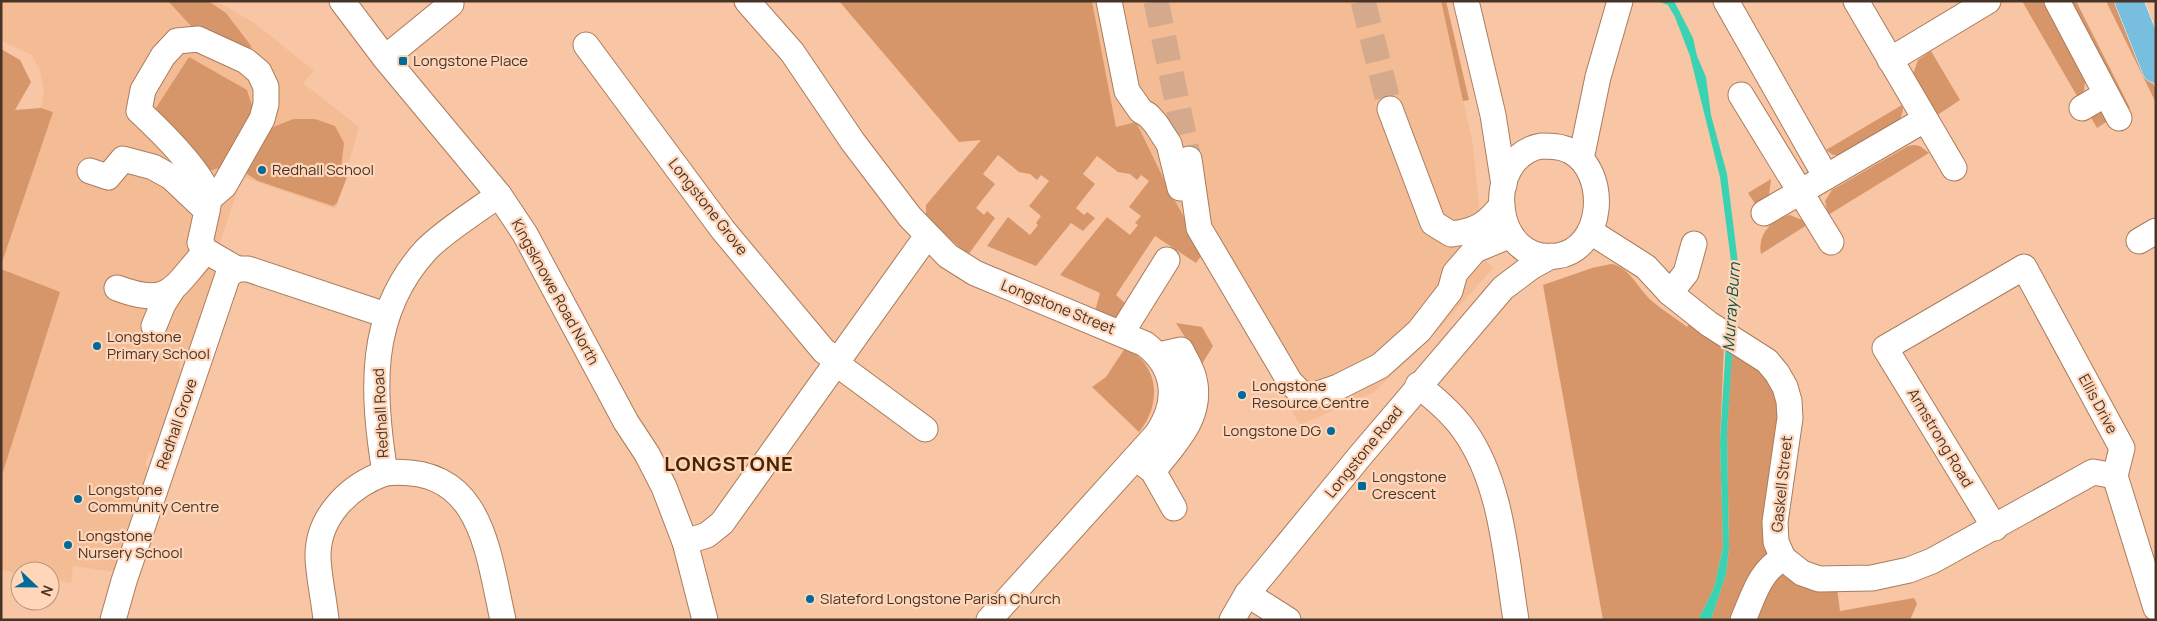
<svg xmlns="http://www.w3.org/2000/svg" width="2157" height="621" viewBox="0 0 2157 621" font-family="Manrope,sans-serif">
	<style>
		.built { fill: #f4bc95 }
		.green { fill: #d69669 }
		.water { fill: #39d2b3 }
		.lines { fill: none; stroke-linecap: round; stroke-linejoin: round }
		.minor-tunnel { stroke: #d5a98b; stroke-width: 25; stroke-dasharray: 25 12; stroke-linecap: butt }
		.minor-casing { stroke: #aa7c5c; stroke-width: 27 }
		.major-casing { stroke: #fff; stroke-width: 29 }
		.minor { stroke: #fff; stroke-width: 25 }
		.major { stroke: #78bedf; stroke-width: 28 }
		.poi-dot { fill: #006b98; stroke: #ffd6ba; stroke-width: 2 }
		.labels { text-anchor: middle; stroke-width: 4.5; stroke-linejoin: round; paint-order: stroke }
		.poi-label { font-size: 15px; fill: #483426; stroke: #ffd6ba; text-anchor: start }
		.street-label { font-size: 15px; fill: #483426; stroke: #ffd6ba }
		.water-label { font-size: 16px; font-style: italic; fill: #135144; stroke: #ffd6ba }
		.district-label { font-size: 20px; font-weight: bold; letter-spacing: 1px; fill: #4a2301; stroke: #ffd6ba }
	</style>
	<rect width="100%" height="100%" fill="#f8c6a4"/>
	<g class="built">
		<polygon points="1,1 216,1 253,22 314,71 303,83 359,127 336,209 242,177 211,270 216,275 190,352 183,354 178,366 182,372 155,452 149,453 145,465 150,470 116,572 73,566 71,583 50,579 50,571 20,571 20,574 1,570 1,116 53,112 41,108 44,92 40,71 32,55 1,41"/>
		<polygon points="1092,1 1441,1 1473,144 1484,259 1493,268 1431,338 1374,392 1300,425 1171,194 1135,122 1116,127"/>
	</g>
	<g class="green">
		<polygon points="168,1 208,1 226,13 252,47 243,50 192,27"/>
		<polygon points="839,1 1092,1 1116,127 1136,122 1171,194 1204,252 1196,263 1155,236 1116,295 1126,304 1118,318 1095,311 1100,293 1060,275 1107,217 1130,235 1138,225 1135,223 1141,216 1129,207 1149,181 1141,175 1137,180 1130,174 1118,172 1097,156 1083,174 1095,184 1076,208 1084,215 1087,212 1095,218 1083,231 1071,223 1036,266 987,246 1008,217 1030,235 1038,225 1036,223 1041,216 1029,206 1049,181 1041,175 1037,180 1030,174 1019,172 998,155 983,174 995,184 976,208 984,215 987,211 995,218 968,255 926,217 926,205 981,140 959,142"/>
		<polygon points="1441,1 1446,1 1469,100 1463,101"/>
		<polygon points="2022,1 2043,1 2046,4 2085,82 2084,91 2077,96"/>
		<polygon points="2065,1 2076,1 2130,108 2125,110"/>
		<polygon points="2106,1 2118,1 2126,25 2156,90 2156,103"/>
		<polygon points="1,49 20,60 31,82 15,110 41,108 53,112 1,265"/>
		<polygon points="1931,51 1960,100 1936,116 1913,74 1918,60"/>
		<polygon points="189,57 247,90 255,115 223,167 205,172 152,114"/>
		<polygon points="1902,105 1903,110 1900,120 1843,155 1833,155 1826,150"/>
		<polygon points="2100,112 2111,119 2097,128 2089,114"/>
		<path d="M294 119H315L335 126 344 143 341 168 347 177 337 203 333 206 258 181 247 174C244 140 265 129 294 119Z"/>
		<polygon points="1914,145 1920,146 1929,153 1828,215 1825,201 1832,190 1908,146"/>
		<polygon points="1771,179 1769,195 1756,205 1748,193"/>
		<path d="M1790 215 1802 220 1807 225 1761 254C1757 235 1771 219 1790 215Z"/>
		<path d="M1611 264C1629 266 1638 289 1652 301 1662 310 1676 318 1687 327L1690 323 1724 343 1720 441 1723 547 1714 588 1698 620H1603L1543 285 1592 268Z"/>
		<polygon points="1,269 60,292 1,478"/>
		<polygon points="1176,323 1202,327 1213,346 1202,364"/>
		<polygon points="1732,347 1768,377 1777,396 1780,421 1771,556 1731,620 1711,620 1726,574 1729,548 1727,433"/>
		<path d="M1125 348C1160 364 1162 405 1139 432L1092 387 1106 377Z"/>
		<polygon points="1778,567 1837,588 1840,611 1914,598 1917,604 1910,620 1753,620"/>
	</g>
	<polygon class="water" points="1657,1 1674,1 1693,38 1697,56 1706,77 1711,115 1727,174 1738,263 1727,433 1729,548 1726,574 1711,620 1698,620 1714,588 1723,547 1720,441 1731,261 1720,177 1690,56 1675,17 1668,5"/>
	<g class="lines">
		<g class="minor-tunnel">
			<polyline points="1156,1 1189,159"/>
			<polyline points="1363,1 1390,109"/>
		</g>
		<defs>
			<g id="minor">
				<polyline points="342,1 385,58 499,195 525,234 626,422 647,454 664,487 685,542 705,620"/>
				<path d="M747 1 792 52 853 142 910 217 948 256 975 273 1145 344C1176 368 1179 401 1157 434L989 620"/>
				<polyline points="1109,1 1127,91 1141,111 1148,115 1156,124 1169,144 1180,188"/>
				<polyline points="1466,1 1493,115 1504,185"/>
				<polyline points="1726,1 1826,177"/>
				<polyline points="1856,1 1954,168"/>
				<polyline points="2057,1 2119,118"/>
				<polyline points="586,45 723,230 824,351 838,361"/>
				<polyline points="385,58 451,4"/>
				<polyline points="1890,60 1988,1"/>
				<polyline points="1741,95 1831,242"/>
				<polyline points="2082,108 2106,94"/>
				<path d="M1390 109 1433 223 1451 234C1477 231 1486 225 1502 205"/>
				<path d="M1541 146C1551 146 1561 146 1570 151 1609 171 1605 249 1557 256 1491 265 1482 157 1541 146Z"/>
				<polyline points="1189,159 1199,228 1290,382 1300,392 1312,396 1338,387 1380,366 1419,331 1450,291 1455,273 1475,250 1511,235"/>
				<polyline points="1581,159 1598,77 1620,1"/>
				<polyline points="90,171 108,177 123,159 153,167 171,177 207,211 200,243 206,251 237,269"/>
				<path d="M207 211C207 208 209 203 209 200 210 178 155 126 139 111L143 90 163 56 177 41 198 39 246 61 259 72 266 87V104L262 119 224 186 210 198"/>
				<polyline points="1764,213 1924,120"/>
				<polyline points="1591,232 1646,267 1670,293 1709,324 1767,361 1777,373 1785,387 1789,401 1790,418 1775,522 1776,542 1783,558 1802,573 1819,579 1872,578 1909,570 1932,561 2093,472 2115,476"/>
				<polyline points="2139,241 2156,231"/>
				<path d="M117 288C171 308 172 288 206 251"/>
				<polyline points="1670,293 1686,273 1694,244"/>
				<polyline points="154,326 163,304 172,290"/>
				<polyline points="1122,332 1167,260"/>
				<polyline points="837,364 925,429"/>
				<path d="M1418 385C1435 399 1452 413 1464 430 1502 483 1506 558 1516 620"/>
				<polyline points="1141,462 1153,471 1174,508"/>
				<path d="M1153 471C1175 443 1203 417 1194 379 1192 369 1185 359 1181 350L1159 355"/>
				<path d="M385 473C482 464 487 549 503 620"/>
				<polyline points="1995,528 1885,348 2024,267 2122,448 2115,476 2156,608"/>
				<polyline points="685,542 707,535 722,523 927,236"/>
				<polyline points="1247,594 1288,620"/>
				<polyline points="113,620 124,581 228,275 237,269 248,269 386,315"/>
				<path d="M326 620C324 599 319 579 318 558 317 517 349 486 385 473 372 393 367 314 426 250 443 232 478 210 499 195"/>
				<polyline points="1232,620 1247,594 1360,456 1503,288 1531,267 1551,256"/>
				<path d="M1743 620C1754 595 1759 572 1783 558"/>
			</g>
			<polyline id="major" points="2129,1 2156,69"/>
		</defs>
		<use href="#minor" class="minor-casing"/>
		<use href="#major" class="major-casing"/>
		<use href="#minor" class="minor"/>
		<use href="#major" class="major"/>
	</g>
	<g class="poi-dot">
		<rect x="398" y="56" width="10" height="10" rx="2.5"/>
		<circle cx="262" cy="170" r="5"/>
		<circle cx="97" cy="346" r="5"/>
		<circle cx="1242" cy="395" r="5"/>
		<circle cx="1331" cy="431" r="5"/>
		<rect x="1357" y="481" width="10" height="10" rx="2.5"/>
		<circle cx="78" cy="499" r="5"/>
		<circle cx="68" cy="545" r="5"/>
		<circle cx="810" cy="599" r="5"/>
	</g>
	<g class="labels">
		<g class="poi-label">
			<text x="413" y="66">Longstone Place</text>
			<text x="272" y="175">Redhall School</text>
			<text x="107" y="342">Longstone<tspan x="107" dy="17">Primary School</tspan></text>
			<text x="1252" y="391">Longstone<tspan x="1252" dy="17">Resource Centre</tspan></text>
			<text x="1321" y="436" text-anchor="end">Longstone DG</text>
			<text x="1372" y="482">Longstone<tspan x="1372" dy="17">Crescent</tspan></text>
			<text x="88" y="495">Longstone<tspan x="88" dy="17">Community Centre</tspan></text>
			<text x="78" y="541">Longstone<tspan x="78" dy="17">Nursery School</tspan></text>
			<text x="820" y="604">Slateford Longstone Parish Church</text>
		</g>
		<g class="street-label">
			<text transform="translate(708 207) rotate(52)" y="5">Longstone Grove</text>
			<text transform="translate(555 292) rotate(61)" y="5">Kingsknowe Road North</text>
			<text transform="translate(1058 307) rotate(22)" y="5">Longstone Street</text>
			<text transform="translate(2098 404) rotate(62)" y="5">Ellis Drive</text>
			<text transform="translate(381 413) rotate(-93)" y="5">Redhall Road</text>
			<text transform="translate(177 424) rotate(-71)" y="5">Redhall Grove</text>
			<text transform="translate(1940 438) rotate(59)" y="5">Armstrong Road</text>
			<text transform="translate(1364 452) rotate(-51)" y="5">Longstone Road</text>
			<text transform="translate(1782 484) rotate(-84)" y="5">Gaskell Street</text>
		</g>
		<g class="water-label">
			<text transform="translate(1731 307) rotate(-86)" y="6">Murray Burn</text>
		</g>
		<g class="district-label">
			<text x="729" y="471">LONGSTONE</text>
		</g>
	</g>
	<rect width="2157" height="621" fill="none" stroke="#483426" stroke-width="5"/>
	<g transform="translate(35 586) rotate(112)"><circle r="24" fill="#ffd6ba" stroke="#b6957f"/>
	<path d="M0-4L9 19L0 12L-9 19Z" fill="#006b98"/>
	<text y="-8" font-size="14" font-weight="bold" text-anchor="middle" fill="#483426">N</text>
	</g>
</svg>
